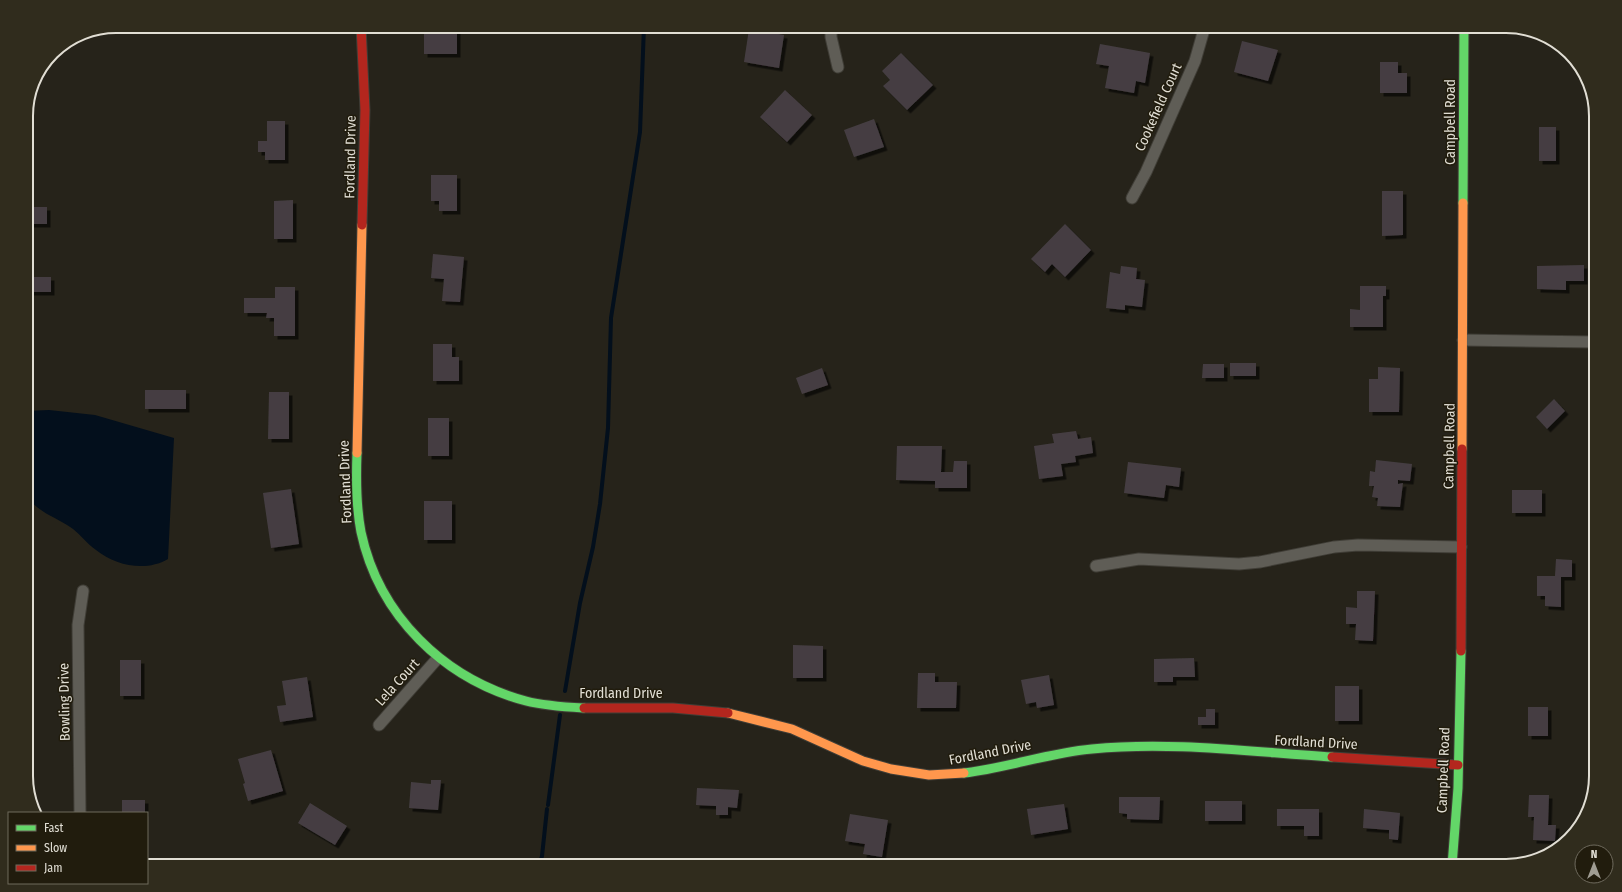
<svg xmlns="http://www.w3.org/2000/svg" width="1622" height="892" viewBox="0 0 1622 892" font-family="'Fira Sans Condensed',sans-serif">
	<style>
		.water { fill: #030f1c }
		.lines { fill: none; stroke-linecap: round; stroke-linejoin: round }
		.stream { stroke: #030f1c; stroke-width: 4 }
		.building { fill: #453e42; filter: url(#shadow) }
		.street-casing { stroke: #403e37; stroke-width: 13 }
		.fast-casing { stroke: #403e37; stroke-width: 11 }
		.slow-casing { stroke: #403e37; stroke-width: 11 }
		.jam-casing { stroke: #403e37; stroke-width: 11 }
		.street { stroke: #5f5d56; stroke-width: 11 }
		.fast { stroke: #63d668; stroke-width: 9 }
		.slow { stroke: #ff974d; stroke-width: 9 }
		.jam { stroke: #b3261e; stroke-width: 9 }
		.labels { text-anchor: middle; stroke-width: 3; stroke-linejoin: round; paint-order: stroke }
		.street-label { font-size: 14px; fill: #e1ded4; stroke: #211c0d }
		.rim { fill: none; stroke: #e1ded4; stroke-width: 2 }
	</style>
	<defs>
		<filter id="shadow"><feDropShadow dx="3.5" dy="3.5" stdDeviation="0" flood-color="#0009"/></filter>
	</defs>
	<rect width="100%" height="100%" fill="#26231a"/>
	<path class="water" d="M49 410 95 415 174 438 168 559C146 572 116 566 96 550 87 544 81 535 73 529 55 516 39 514 26 495V411Z"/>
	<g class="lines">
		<g class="stream">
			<polyline points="565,691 580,603 593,547 600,504 608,428 611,318 640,132 644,26"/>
			<polyline points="548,805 560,715"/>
			<polyline points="539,866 542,856 547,809"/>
		</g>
	</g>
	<g class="building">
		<rect x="424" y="26" width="33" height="28"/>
		<polygon points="749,29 784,35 779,68 744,62"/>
		<polygon points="1242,41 1278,50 1268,81 1234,72"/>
		<polygon points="1100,44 1150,53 1145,83 1136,81 1134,93 1105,88 1109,66 1096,64"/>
		<polygon points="901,53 933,85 907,110 883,86 890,80 882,71"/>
		<polygon points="1380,62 1398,62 1398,73 1407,73 1407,93 1380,93"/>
		<polygon points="785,90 812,115 787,142 760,117"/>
		<polygon points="874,119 884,147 854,157 844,130"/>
		<polygon points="267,121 285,121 285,160 265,160 265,152 258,152 258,141 267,141"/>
		<rect x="1539" y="127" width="17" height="34"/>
		<polygon points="431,175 457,175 457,211 439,211 439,201 431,201"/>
		<polygon points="1382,191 1403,191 1403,235 1382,236"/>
		<polygon points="293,200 293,239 274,239 274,201"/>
		<rect x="26" y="207" width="21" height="17"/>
		<polygon points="1065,224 1091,250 1065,277 1052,264 1045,272 1031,259"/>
		<polygon points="433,254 464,257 460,302 442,301 444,279 431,278"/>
		<polygon points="1584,265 1584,281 1566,281 1566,290 1537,289 1537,266"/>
		<polygon points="1121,266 1137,268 1136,279 1145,280 1142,307 1125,305 1125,310 1106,308 1110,272 1120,274"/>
		<rect x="26" y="277" width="25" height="15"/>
		<polygon points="1360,286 1386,286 1386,296 1383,296 1383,327 1350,327 1350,309 1360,310"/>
		<polygon points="275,287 295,287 295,336 274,336 274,318 266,318 267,313 244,313 244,298 275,298"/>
		<polygon points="433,344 452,344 452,357 459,357 459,381 433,381"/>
		<rect x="1230" y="363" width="26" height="13"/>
		<polygon points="1203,364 1224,364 1224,378 1202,378"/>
		<polygon points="1378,367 1400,368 1399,412 1369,412 1369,379 1378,379"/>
		<polygon points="822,368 828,385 802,394 796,378"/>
		<rect x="145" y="390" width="41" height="19"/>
		<polygon points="269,392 289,392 289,439 268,439"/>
		<polygon points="1554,399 1565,411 1547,429 1536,417"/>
		<rect x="428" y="418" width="21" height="38"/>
		<polygon points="1076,431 1078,439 1091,437 1093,453 1075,456 1076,462 1061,464 1063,476 1039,479 1034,446 1054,443 1052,434"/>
		<polygon points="897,446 942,446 941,472 953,472 954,461 967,461 967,488 935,488 935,481 896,480"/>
		<polygon points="1376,460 1412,464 1410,481 1398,480 1398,484 1403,483 1400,507 1377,506 1378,498 1372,497 1374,486 1369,486 1370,471 1375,472"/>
		<polygon points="1128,462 1181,468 1179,487 1166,485 1164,498 1124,493"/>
		<polygon points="291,489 299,544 271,548 263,493"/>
		<rect x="1512" y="490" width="30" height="23"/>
		<rect x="424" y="501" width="28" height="39"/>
		<polygon points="1556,559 1572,560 1572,577 1561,577 1561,607 1545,606 1545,596 1537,596 1537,576 1555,576"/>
		<polygon points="1357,591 1375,591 1373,641 1355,640 1356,624 1346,624 1346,607 1357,608"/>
		<rect x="26" y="607" width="4" height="46"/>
		<polygon points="793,645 823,646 823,678 793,678"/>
		<polygon points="1194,658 1195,677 1173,677 1173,682 1154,682 1154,659"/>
		<rect x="120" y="660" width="21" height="36"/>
		<polygon points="918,673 935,673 935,682 957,682 956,708 917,708"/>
		<polygon points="1049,675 1054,705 1037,708 1036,702 1026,704 1021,680"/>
		<polygon points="307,677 313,717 280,722 277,706 286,705 282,681"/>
		<rect x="1335" y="686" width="24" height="35"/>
		<rect x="1528" y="707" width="20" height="29"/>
		<polygon points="1206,709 1215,709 1215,725 1198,725 1198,717 1206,717"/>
		<polygon points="271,750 283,791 248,801 243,784 245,783 238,759"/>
		<polygon points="431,780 441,780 438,810 409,808 411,782 431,784"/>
		<polygon points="697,788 739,790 737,808 728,807 728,815 716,815 716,806 696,805"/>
		<polygon points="1529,795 1549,795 1548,825 1556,825 1555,841 1533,840 1534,817 1528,817"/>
		<polygon points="1119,797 1160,797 1159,820 1127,819 1127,814 1119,813"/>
		<rect x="122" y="800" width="23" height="13"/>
		<rect x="1205" y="801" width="37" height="20"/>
		<polygon points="310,803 347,826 335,845 298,823"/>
		<polygon points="1064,804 1068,829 1031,835 1027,809"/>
		<polygon points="1277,809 1319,809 1319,836 1304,836 1304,826 1277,826"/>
		<polygon points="1364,809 1400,813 1398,840 1389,839 1389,830 1363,828"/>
		<polygon points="850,814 888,820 882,857 863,854 865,844 845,841"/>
	</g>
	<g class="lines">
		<defs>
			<g id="street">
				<polyline points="831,26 831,37 838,67"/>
				<polyline points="1132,198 1146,172 1195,61 1205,26"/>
				<polyline points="1463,340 1596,342"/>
				<polyline points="1096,566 1139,559 1239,564 1260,562 1334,547 1358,545 1461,547"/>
				<polyline points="379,725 437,659"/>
				<polyline points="80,813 78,625 83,591"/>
			</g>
			<g id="fast">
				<polyline points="1463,203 1464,26"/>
				<path d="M357 453C356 479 356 506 361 532 379 616 444 679 526 701 545 706 565 707 584 708"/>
				<path d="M964 773C1007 768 1048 753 1092 749 1171 741 1252 752 1332 757"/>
				<polyline points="1452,866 1458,788 1461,651"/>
			</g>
			<g id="slow">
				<polyline points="1462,449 1463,203"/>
				<polyline points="357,453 362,225"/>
				<polyline points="728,713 792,729 863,761 891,769 929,775 964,773"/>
			</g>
			<g id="jam">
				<polyline points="361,26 365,110 362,225"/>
				<polyline points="1461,651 1462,449"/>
				<polyline points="584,708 673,708 728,713"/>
				<polyline points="1332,757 1458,765"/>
			</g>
		</defs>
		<use href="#street" class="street-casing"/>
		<use href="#fast" class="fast-casing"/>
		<use href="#slow" class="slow-casing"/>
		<use href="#jam" class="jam-casing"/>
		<use href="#street" class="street"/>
		<use href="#fast" class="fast"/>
		<use href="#slow" class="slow"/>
		<use href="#jam" class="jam"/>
	</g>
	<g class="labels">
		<g class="street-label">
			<text transform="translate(1158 107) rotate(-66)" y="5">Cookefield Court</text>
			<text transform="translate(1450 122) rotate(-90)" y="5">Campbell Road</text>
			<text transform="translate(350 157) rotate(-89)" y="5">Fordland Drive</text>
			<text transform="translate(1449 446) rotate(-89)" y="5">Campbell Road</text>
			<text transform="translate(345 482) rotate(-92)" y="5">Fordland Drive</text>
			<text transform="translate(397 682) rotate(-48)" y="5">Lela Court</text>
			<text x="621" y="698">Fordland Drive</text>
			<text transform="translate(64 702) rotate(-91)" y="5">Bowling Drive</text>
			<text transform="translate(1316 742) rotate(3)" y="5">Fordland Drive</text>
			<text transform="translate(990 752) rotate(-11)" y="5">Fordland Drive</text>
			<text transform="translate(1443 770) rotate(-88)" y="5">Campbell Road</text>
		</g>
	</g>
	<path d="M0 0H1622V892H0ZM116 33H1506A83 83 0 0 1 1589 116V776A83 83 0 0 1 1506 859H116A83 83 0 0 1 33 776V116A83 83 0 0 1 116 33Z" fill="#302c1d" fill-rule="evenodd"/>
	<path class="rim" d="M116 33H1506A83 83 0 0 1 1589 116V776A83 83 0 0 1 1506 859H116A83 83 0 0 1 33 776V116A83 83 0 0 1 116 33Z"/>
	<rect x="8" y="812" width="140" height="72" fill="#211c0d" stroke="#6e6a5d"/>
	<rect x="16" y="825" width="20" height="6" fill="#63d668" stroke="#6e6a5d"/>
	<text x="44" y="832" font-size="12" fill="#e1ded4">Fast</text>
	<rect x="16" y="845" width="20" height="6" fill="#ff974d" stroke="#6e6a5d"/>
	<text x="44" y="852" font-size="12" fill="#e1ded4">Slow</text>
	<rect x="16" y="865" width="20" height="6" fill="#b3261e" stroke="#6e6a5d"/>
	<text x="44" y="872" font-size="12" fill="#e1ded4">Jam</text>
	<g transform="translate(1594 864)"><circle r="19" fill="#211c0d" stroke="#6e6a5d"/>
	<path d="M0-3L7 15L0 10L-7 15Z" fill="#a09d93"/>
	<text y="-6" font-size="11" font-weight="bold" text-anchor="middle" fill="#e1ded4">N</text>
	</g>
</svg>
